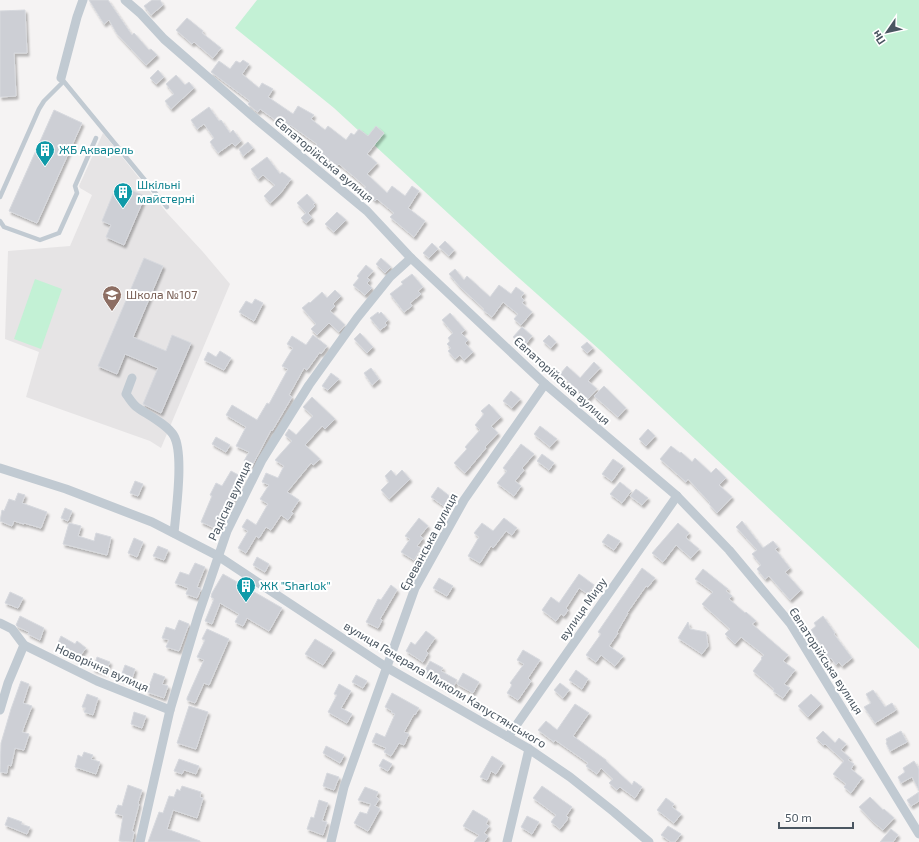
<svg xmlns="http://www.w3.org/2000/svg" width="919" height="842" viewBox="0 0 919 842" font-family="'Exo 2',sans-serif">
	<style>
		.education { fill: #e6e4e5 }
		.green { fill: #c3f1d5 }
		.building { fill: #cdcfd5; stroke: #d7d9de; filter: url(#shadow) }
		.lines { fill: none; stroke-linecap: round; stroke-linejoin: round }
		.service { stroke: #c1cad2; stroke-width: 4.5 }
		.minor { stroke: #c1cad2; stroke-width: 9 }
		.labels { text-anchor: middle; stroke-width: 4; stroke-linejoin: round; paint-order: stroke }
		.culture-label { font-size: 12px; fill: #0d838f; stroke: #fff; text-anchor: start }
		.street-label { font-size: 12px; fill: #4a5661; stroke: #fff }
		.education-label { font-size: 12px; fill: #785e54; stroke: #fff; text-anchor: start }
	</style>
	<defs>
		<filter id="shadow"><feDropShadow dx="2" dy="3" stdDeviation="1" flood-color="#0004"/></filter>
	</defs>
	<rect width="100%" height="100%" fill="#f5f3f3"/>
	<polygon class="education" points="103,133 167,213 203,252 230,284 161,448 150,441 26,397 39,352 5,339 8,251 70,246 92,195 80,188 79,186"/>
	<g class="green">
		<polygon points="257,0 919,0 919,649 601,351 501,262 334,108 235,28"/>
		<polygon points="35,279 62,289 41,349 14,339"/>
	</g>
	<g class="building">
		<polygon points="89,0 108,0 132,35 134,33 149,50 151,49 157,55 146,65 117,34 109,20 104,24"/>
		<polygon points="152,0 160,0 163,5 151,15 144,6"/>
		<polygon points="25,10 27,53 14,53 16,96 0,97 0,11"/>
		<polygon points="187,18 203,31 202,33 221,48 213,58 194,42 192,44 176,30"/>
		<polygon points="243,60 249,64 242,74 259,88 262,83 273,89 268,97 293,114 298,106 314,115 311,119 325,130 328,126 346,140 351,133 354,135 359,129 368,136 376,126 384,133 367,154 377,163 367,174 387,193 392,186 405,196 412,186 419,191 408,208 425,221 414,237 390,217 394,213 377,199 375,201 363,189 366,187 339,164 337,166 314,148 317,144 290,125 287,132 279,127 281,124 260,109 258,112 255,110 248,104 250,101 211,72 219,61 230,69 236,61 240,63"/>
		<polygon points="158,70 164,77 156,84 150,78"/>
		<polygon points="176,75 185,85 189,82 194,88 171,109 165,101 174,94 166,84"/>
		<polygon points="209,107 219,121 221,120 230,133 233,130 241,141 235,146 232,143 218,153 210,142 214,138 204,124 197,129 191,120"/>
		<polygon points="54,110 82,123 37,223 9,211"/>
		<polygon points="248,142 253,148 243,156 239,149"/>
		<polygon points="267,157 280,174 282,172 291,179 280,194 270,203 264,196 275,185 263,175 258,179 251,169"/>
		<polygon points="117,184 145,196 124,245 106,237 111,225 102,221"/>
		<polygon points="307,194 315,203 313,204 315,206 308,213 312,218 306,223 301,218 306,213 297,203"/>
		<polygon points="337,212 346,220 334,232 325,224"/>
		<polygon points="445,241 454,250 449,256 439,247"/>
		<polygon points="432,243 438,249 429,258 423,253"/>
		<polygon points="144,258 163,266 133,337 166,351 172,335 191,343 161,413 143,404 158,368 125,354 117,374 98,366"/>
		<polygon points="381,258 391,267 385,273 376,264"/>
		<polygon points="366,265 373,271 367,278 370,280 367,283 372,288 365,295 353,285 359,278 357,276"/>
		<polygon points="455,269 464,280 467,276 490,297 499,285 511,294 516,287 524,293 521,297 524,300 522,303 532,312 521,325 514,319 518,314 503,302 492,317 483,310 484,309 460,287 449,274"/>
		<polygon points="412,274 423,287 418,291 421,294 410,303 412,306 404,312 390,294 403,284 401,282"/>
		<polygon points="335,290 341,296 333,304 335,306 330,311 345,325 339,332 329,323 317,335 311,329 316,324 302,308 309,302 310,303 322,292 327,298"/>
		<polygon points="255,299 263,303 254,321 239,312 246,301 252,304"/>
		<polygon points="378,312 379,314 381,312 388,320 385,323 387,325 380,330 370,318"/>
		<polygon points="450,313 465,330 461,333 468,340 465,343 473,352 464,360 460,355 455,359 448,351 451,348 447,344 450,341 448,338 453,333 442,320"/>
		<polygon points="522,327 532,336 524,346 513,337"/>
		<polygon points="360,333 373,347 367,353 354,339"/>
		<polygon points="313,335 327,346 321,354 320,352 307,370 304,368 289,395 292,397 272,431 271,430 252,466 244,461 249,452 236,446 246,427 226,415 232,405 257,420 267,403 269,404 288,369 282,366 293,348 287,344 292,336 306,345"/>
		<polygon points="549,335 556,342 551,348 543,341"/>
		<polygon points="587,342 593,348 587,353 581,347"/>
		<polygon points="220,351 231,358 224,370 204,360 208,352 216,357"/>
		<polygon points="594,362 600,368 588,381 597,389 588,399 560,374 567,366 580,378"/>
		<polygon points="371,368 379,379 372,385 364,373"/>
		<polygon points="331,373 339,379 328,390 322,386"/>
		<polygon points="604,386 626,408 618,417 594,396"/>
		<polygon points="511,391 520,399 512,408 503,401"/>
		<polygon points="312,397 335,419 325,429 322,426 305,445 320,459 313,465 311,463 287,492 299,500 291,512 293,513 288,520 281,515 271,530 266,527 259,538 256,536 246,553 238,548 248,531 242,527 247,519 256,525 268,504 260,499 269,485 262,482 266,473 278,478 284,466 275,460 292,441 285,435 289,429 296,435 313,416 303,407"/>
		<polygon points="489,404 501,417 491,426 498,433 485,447 486,448 465,473 454,463 467,449 465,447 480,430 475,425 484,414 481,411"/>
		<polygon points="540,426 557,439 550,447 534,434"/>
		<polygon points="648,429 655,436 646,446 639,439"/>
		<polygon points="216,437 230,445 226,452 212,444"/>
		<polygon points="521,444 534,454 522,468 524,470 515,481 521,486 514,496 497,483 507,471 503,468"/>
		<polygon points="671,446 680,453 681,452 692,462 695,458 711,473 716,468 726,478 719,485 732,497 717,513 709,504 710,503 688,479 686,482 660,459"/>
		<polygon points="542,454 554,463 549,470 537,461"/>
		<polygon points="613,459 623,466 612,481 602,474"/>
		<polygon points="391,470 396,476 402,470 410,479 389,499 381,490 389,482 385,476"/>
		<polygon points="231,471 244,478 235,494 237,494 231,506 227,504 217,529 201,522 212,496 210,495 216,483 222,486"/>
		<polygon points="135,481 143,484 138,496 130,493"/>
		<polygon points="620,482 631,491 622,503 610,494"/>
		<polygon points="438,487 452,498 445,507 431,497"/>
		<polygon points="636,489 648,498 642,505 630,496"/>
		<polygon points="18,493 25,495 22,503 47,512 41,528 24,523 24,524 14,521 12,526 0,521 2,510 4,511 9,499 15,501"/>
		<polygon points="65,508 72,511 68,521 61,518"/>
		<polygon points="419,518 428,526 420,536 423,538 417,546 421,548 414,560 401,552 410,539 405,536"/>
		<polygon points="504,518 517,528 512,535 506,531 493,548 491,546 480,563 468,556 479,537 474,533 482,523 493,531"/>
		<polygon points="742,521 763,548 773,541 778,547 775,549 790,568 785,572 801,590 790,600 769,576 765,579 757,569 761,565 752,554 757,550 736,527"/>
		<polygon points="69,523 81,526 78,536 94,541 96,533 111,537 107,555 63,544"/>
		<polygon points="678,523 689,533 686,537 687,539 699,549 691,558 676,545 663,562 652,553"/>
		<polygon points="608,534 620,541 614,550 602,542"/>
		<polygon points="134,538 143,542 137,557 128,553"/>
		<polygon points="158,546 168,550 164,560 153,556"/>
		<polygon points="257,557 269,564 265,572 253,565"/>
		<polygon points="195,563 205,567 197,587 201,589 197,598 186,594 188,588 175,583 180,572 189,575"/>
		<polygon points="642,568 655,578 648,587 646,586 627,613 628,613 617,632 618,633 609,646 623,656 615,666 601,655 596,662 586,655 601,634 598,632"/>
		<polygon points="703,569 728,589 726,591 732,596 729,599 745,613 746,612 756,621 752,624 788,655 783,661 795,670 784,684 790,688 783,698 773,691 774,689 753,671 762,659 761,658 764,655 741,637 735,644 725,634 730,629 702,604 713,592 695,579"/>
		<polygon points="223,574 282,608 269,631 247,618 243,626 235,622 239,614 220,603 212,624 205,621 214,599 211,597 212,593"/>
		<polygon points="579,574 594,585 588,594 579,588 566,608 568,610 564,616 561,614 556,621 542,610 551,597 559,603"/>
		<polygon points="439,578 453,586 447,596 433,588"/>
		<polygon points="391,585 397,590 380,619 382,620 378,628 366,622 378,599 381,600"/>
		<polygon points="10,592 23,598 18,608 5,603"/>
		<polygon points="20,616 44,628 40,640 28,634 29,632 18,627 16,625"/>
		<polygon points="823,616 835,633 834,634 852,658 842,666 839,662 836,665 831,658 827,660 821,652 824,649 811,630 816,626 814,623"/>
		<polygon points="179,620 189,624 179,651 166,647 169,640 162,638 166,627 175,630"/>
		<polygon points="688,622 690,629 706,632 708,646 702,654 678,638"/>
		<polygon points="207,629 229,639 209,685 204,683 195,703 187,700 187,698 204,660 197,657 205,640 202,639"/>
		<polygon points="426,631 435,638 426,651 428,653 423,662 406,651 411,642 415,645"/>
		<polygon points="61,636 75,644 77,641 86,648 77,660 65,650 64,652 56,647"/>
		<polygon points="315,639 333,650 323,665 305,654"/>
		<polygon points="523,650 540,660 528,678 531,681 518,700 507,693 512,685 510,683 524,664 517,660"/>
		<polygon points="97,657 110,662 105,673 93,669"/>
		<polygon points="430,661 443,668 441,671 457,680 451,691 438,684 440,681 424,672"/>
		<polygon points="125,665 135,669 131,682 120,679"/>
		<polygon points="576,670 588,679 582,689 569,680"/>
		<polygon points="154,673 165,677 162,684 168,686 164,698 147,692"/>
		<polygon points="463,673 479,682 473,693 457,684"/>
		<polygon points="356,675 367,681 363,688 352,682"/>
		<polygon points="21,681 29,684 23,703 32,706 22,732 29,734 24,750 15,748 11,766 8,765 7,773 0,772 1,743 11,709"/>
		<polygon points="560,683 569,690 563,698 554,690"/>
		<polygon points="339,684 351,691 341,708 352,714 347,723 328,712 337,695 334,694"/>
		<polygon points="873,690 885,707 892,703 896,710 875,723 864,707 871,703 866,694"/>
		<polygon points="392,693 419,708 415,715 414,714 404,732 409,734 404,745 399,743 391,756 384,752 386,748 372,742 376,733 385,737 395,714 391,712 392,711 385,707"/>
		<polygon points="87,694 98,698 93,715 84,712 86,708 82,707"/>
		<polygon points="811,694 821,704 808,717 798,706"/>
		<polygon points="575,704 589,713 573,736 606,760 606,761 632,785 634,781 642,787 635,798 620,787 617,790 609,783 613,779 601,768 597,774 586,766 588,763 555,740 554,742 538,730 546,721 557,730"/>
		<polygon points="189,706 208,712 196,749 177,743"/>
		<polygon points="134,712 146,716 142,728 131,724"/>
		<polygon points="823,731 835,743 839,738 846,744 841,750 850,758 848,760 854,764 851,769 862,778 851,793 844,787 846,784 833,774 844,761 825,744 823,745 816,738"/>
		<polygon points="901,731 907,742 890,751 886,743 887,742 886,739"/>
		<polygon points="326,746 344,755 340,763 323,753"/>
		<polygon points="84,752 93,755 91,759 100,762 96,774 75,767 78,755 82,757"/>
		<polygon points="492,756 503,763 496,774 491,771 487,780 480,777"/>
		<polygon points="179,759 199,766 196,774 184,770 182,774 174,771"/>
		<polygon points="383,759 392,764 388,771 379,766"/>
		<polygon points="914,761 919,769 919,790 912,777 901,783 898,777 905,772 903,768"/>
		<polygon points="327,773 339,777 334,790 323,786"/>
		<polygon points="128,785 142,790 138,803 139,804 132,831 134,832 132,842 119,841 123,816 115,813 118,805 122,806"/>
		<polygon points="182,786 201,792 200,797 203,798 197,818 173,810 167,829 200,841 200,842 148,842 159,812 163,813 169,796 174,797 177,789 180,791"/>
		<polygon points="542,786 572,807 566,816 568,817 567,820 560,829 551,822 556,815 533,798"/>
		<polygon points="365,787 378,792 376,797 379,799 375,806 374,805 380,809 368,831 354,823 360,812 367,814 371,804 358,800"/>
		<polygon points="919,792 919,801 911,806 907,800"/>
		<polygon points="870,797 883,810 884,809 894,818 883,830 873,822 859,807"/>
		<polygon points="666,798 674,804 672,807 681,814 674,823 657,810"/>
		<polygon points="319,800 328,803 322,821 327,822 323,835 307,829 311,817 314,818"/>
		<polygon points="473,810 488,819 486,824 489,826 484,833 488,836 484,842 474,842 479,835 463,826"/>
		<polygon points="527,816 539,822 532,834 521,827"/>
		<polygon points="8,817 22,822 21,824 30,827 27,834 5,825"/>
		<polygon points="668,826 681,834 675,842 671,842 661,835"/>
		<polygon points="891,829 898,835 893,842 880,842"/>
	</g>
	<g class="lines">
		<g class="service">
			<polyline points="61,78 167,207"/>
			<polyline points="0,197 39,109 44,101 62,83 61,78"/>
			<polyline points="0,221 4,227 40,240 59,233 77,193 75,186 96,138"/>
		</g>
		<g class="minor">
			<polyline points="125,0 140,13 164,39 256,119 367,211 411,258 545,384 677,496 729,550 790,623 919,834"/>
			<polyline points="61,78 77,17 83,0"/>
			<path d="M132 378 126 394C130 399 133 405 138 408 148 415 168 425 174 436 184 454 176 511 174 533"/>
			<polyline points="0,468 66,489 152,522 218,556 386,667 529,749 570,777 614,812 649,842"/>
			<polyline points="0,623 12,629 24,645 97,681 170,710"/>
			<polyline points="0,710 8,683 24,645"/>
			<polyline points="508,737 677,496"/>
			<polyline points="140,842 170,710 198,616 227,531 262,460 309,385 357,318 390,277 411,258"/>
			<polyline points="331,842 344,787 415,588 464,500 545,384"/>
			<polyline points="507,842 529,749"/>
		</g>
	</g>
	<defs>
		<symbol id="building-pin" viewBox="-11 -11 22 30"><path d="M0 17L-7.5 6A9.5 9.5 0 1 1 7.5 6Z" fill="#0f9aa8" stroke="#fff"/><path d="M-4-6H4V6H1V3H-1V6H-4ZM-2.5-4.3h1.7v1.8h-1.7ZM.8-4.3h1.7v1.8H.8ZM-2.5-1h1.7V.8h-1.7ZM.8-1h1.7V.8H.8Z" fill="#fff"/></symbol>
		<symbol id="school-pin" viewBox="-11 -11 22 30"><path d="M0 17L-7.5 6A9.5 9.5 0 1 1 7.5 6Z" fill="#8d6e63" stroke="#fff"/><path d="M0-5L7-2L0 1L-7-2ZM-4 1L0 2.5L4 1V4Q0 6-4 4Z" fill="#fff"/></symbol>
	</defs>
	<g fill-rule="evenodd">
		<use href="#building-pin" x="34" y="139" width="22" height="30"/>
		<use href="#building-pin" x="112" y="181" width="22" height="30"/>
		<use href="#school-pin" x="101" y="284" width="22" height="30"/>
		<use href="#building-pin" x="235" y="575" width="22" height="30"/>
	</g>
	<g class="labels">
		<g class="culture-label">
			<text x="59" y="154">ЖБ Акварель</text>
			<text x="137" y="189">Шкільні<tspan x="137" dy="14">майстерні</tspan></text>
			<text x="260" y="590">ЖК "Sharlok"</text>
		</g>
		<g class="street-label">
			<text transform="translate(324 160) rotate(40)" y="4">Євпаторійська вулиця</text>
			<text transform="translate(562 381) rotate(42)" y="4">Євпаторійська вулиця</text>
			<text transform="translate(230 501) rotate(-65)" y="4">Радісна вулиця</text>
			<text transform="translate(429 542) rotate(-62)" y="4">Єреванська вулиця</text>
			<text transform="translate(583 609) rotate(-55)" y="4">вулиця Миру</text>
			<text transform="translate(826 661) rotate(57)" y="4">Євпаторійська вулиця</text>
			<text transform="translate(102 668) rotate(24)" y="4">Новорічна вулиця</text>
			<text transform="translate(445 685) rotate(31)" y="4">вулиця Генерала Миколи Капустянського</text>
		</g>
		<g class="education-label">
			<text x="126" y="299">Школа №107</text>
		</g>
	</g>
	<g transform="translate(887 32) rotate(236)" stroke="#ffffff" stroke-width="3" paint-order="stroke">
	<path d="M0-3L7 15L0 10L-7 15Z" fill="#4a5661"/>
	<text y="-6" font-size="11" font-weight="bold" text-anchor="middle" fill="#4a5661">Пн</text>
	</g>
	<path d="M779 822v6h74v-6" fill="none" stroke="#4a5661" stroke-width="2"/>
	<text x="785" y="822" font-size="12" fill="#4a5661" stroke="#ffffff" stroke-width="3" paint-order="stroke">50 m</text>
</svg>
